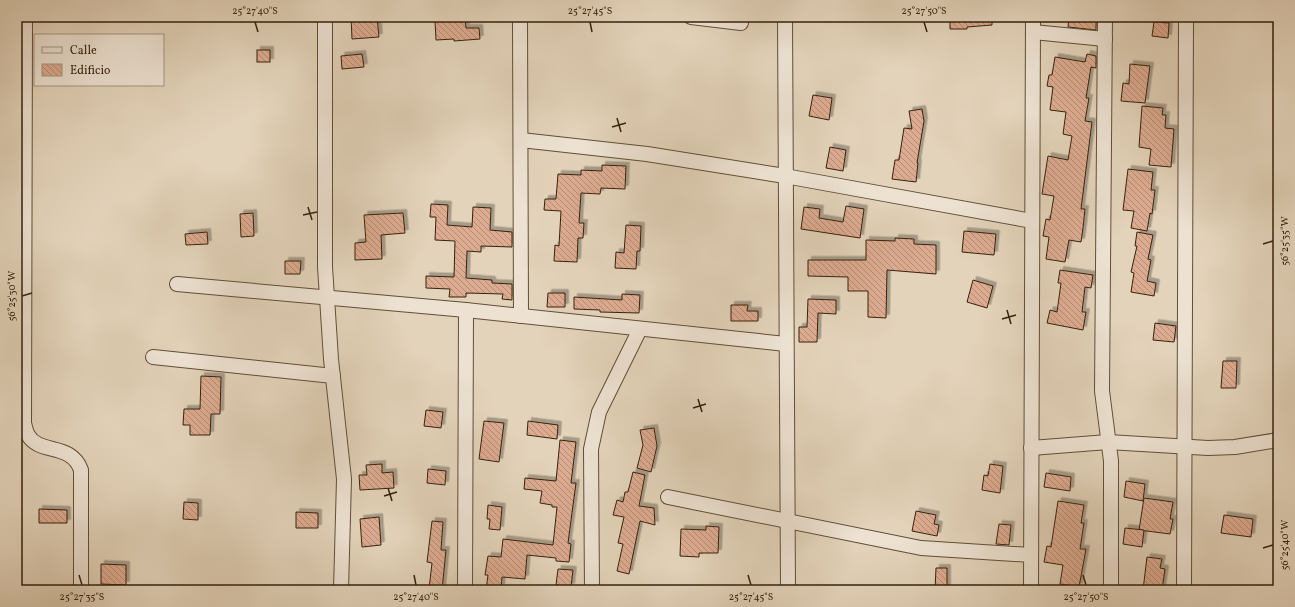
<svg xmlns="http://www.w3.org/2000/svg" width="1295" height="607" viewBox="0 0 1295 607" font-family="Vollkorn,serif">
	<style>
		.building { fill: url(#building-back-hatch); stroke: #36210d; filter: url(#shadow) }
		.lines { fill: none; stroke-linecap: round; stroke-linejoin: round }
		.minor-casing { stroke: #614e38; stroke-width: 16 }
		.minor { stroke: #ede2d2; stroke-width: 14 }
		.ticks { fill: none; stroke: #36210d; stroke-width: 1.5 }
		.neatline { fill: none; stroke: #36210d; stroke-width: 1.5 }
		.ticks-label { font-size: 10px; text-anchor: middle; fill: #36210d }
	</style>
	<defs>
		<pattern id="building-back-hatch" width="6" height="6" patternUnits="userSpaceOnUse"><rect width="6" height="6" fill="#ddab90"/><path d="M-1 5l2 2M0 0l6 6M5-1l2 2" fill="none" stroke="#b48b74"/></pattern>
		<filter id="shadow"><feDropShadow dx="3.5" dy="-3.5" stdDeviation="0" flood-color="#0004"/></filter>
	</defs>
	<rect width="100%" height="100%" fill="#e3d3ba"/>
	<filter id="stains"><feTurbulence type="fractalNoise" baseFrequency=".005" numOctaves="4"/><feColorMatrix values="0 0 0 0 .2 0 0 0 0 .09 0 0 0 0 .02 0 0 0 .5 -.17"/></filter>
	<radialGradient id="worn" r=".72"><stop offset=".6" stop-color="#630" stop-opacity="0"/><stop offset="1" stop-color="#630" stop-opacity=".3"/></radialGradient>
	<g class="building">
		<polygon points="351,17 377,17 379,37 352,39"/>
		<polygon points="950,17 992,17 992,25 967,27 967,29 950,29"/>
		<polygon points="1069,17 1096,17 1096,30 1068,27"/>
		<polygon points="465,18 466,28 479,28 480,39 454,41 454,39 436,40 435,21"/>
		<polygon points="1154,22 1169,23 1168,38 1152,36"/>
		<rect x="257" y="50" width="13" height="12"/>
		<polygon points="362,54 364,67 342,69 341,56"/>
		<polygon points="1087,54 1096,56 1096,68 1091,67 1086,98 1089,98 1085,121 1092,122 1081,209 1085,209 1083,228 1081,242 1069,240 1065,262 1046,259 1049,237 1043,236 1046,219 1050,220 1054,196 1042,194 1048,156 1068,160 1072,136 1063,134 1066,112 1050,110 1053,87 1047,86 1049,75 1052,75 1055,57 1085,62"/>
		<polygon points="1130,64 1150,66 1145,103 1121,101 1123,83 1129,84"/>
		<polygon points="813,95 832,98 829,120 809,116"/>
		<polygon points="1142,106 1163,108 1162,115 1166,115 1165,128 1174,129 1171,167 1149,165 1151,149 1139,147"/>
		<polygon points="922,109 924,121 917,163 918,163 916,182 892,179 895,160 899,160 904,128 912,129 909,111"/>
		<polygon points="830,147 846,150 843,171 826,168"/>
		<polygon points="602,165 626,166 625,189 601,188 600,194 581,193 579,223 584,223 583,238 578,238 577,262 554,261 555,245 559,246 561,211 544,210 545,199 556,199 558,174 581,175 581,170 602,171"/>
		<polygon points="1128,169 1153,172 1151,190 1155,190 1152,214 1150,213 1147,231 1131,228 1134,211 1123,210"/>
		<polygon points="431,204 448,205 447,225 472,227 473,207 491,208 490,230 512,232 512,247 481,246 481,252 467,251 466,278 492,280 492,283 512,284 512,300 502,299 503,294 466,293 466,297 449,297 450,289 426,288 426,276 454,277 455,241 435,240 436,217 430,217"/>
		<polygon points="846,206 864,209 860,238 801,229 804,207 820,209 819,218 843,222"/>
		<polygon points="253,213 254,236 241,237 240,214"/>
		<polygon points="403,213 405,233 381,235 382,259 355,260 355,243 366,242 364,215"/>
		<polygon points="626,225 641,226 640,251 637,251 636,269 615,268 616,252 624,253"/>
		<polygon points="964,231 996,234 994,255 962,252"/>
		<polygon points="207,232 208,244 186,245 185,234"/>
		<polygon points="1137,232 1153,235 1148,259 1151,260 1147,281 1156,283 1154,296 1131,292 1134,273 1131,272 1137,246 1135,246"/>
		<polygon points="895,238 914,239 914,244 936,245 936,274 887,270 886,318 868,317 868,291 848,291 848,277 808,276 808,260 866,260 866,240 895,241"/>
		<polygon points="285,261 301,261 300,274 285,274"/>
		<polygon points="1060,270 1093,275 1091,288 1085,287 1082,312 1086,312 1083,330 1047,323 1050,310 1057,312 1061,283 1058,283"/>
		<polygon points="973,280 993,286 987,308 967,302"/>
		<polygon points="548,293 565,293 565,307 547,307"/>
		<polygon points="622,294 640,295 639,313 600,312 600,310 574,309 574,297 622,300"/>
		<polygon points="808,299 836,300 836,314 818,313 817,342 799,342 799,327 807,327"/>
		<polygon points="731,305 748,305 747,311 758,311 758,321 731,321"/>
		<polygon points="1155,323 1176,326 1174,342 1153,340"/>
		<polygon points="1223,361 1237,361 1236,388 1221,388"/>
		<polygon points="201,376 221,377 220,414 211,414 210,435 190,435 190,425 183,425 184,409 200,409"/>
		<polygon points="426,410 443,412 441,428 424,426"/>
		<polygon points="484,421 504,423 499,462 479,459"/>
		<polygon points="528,421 558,425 557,439 527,435"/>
		<polygon points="654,428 657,446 651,472 637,468 643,445 640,430"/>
		<polygon points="560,440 576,442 571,483 576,483 568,543 571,544 569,562 556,561 556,558 527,555 525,579 502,577 501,590 486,590 488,575 485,575 488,556 501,557 503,539 553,545 557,507 552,507 552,505 540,503 542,491 524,489 525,478 556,481"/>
		<polygon points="382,464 382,473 393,472 394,488 360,490 359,475 367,475 366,465"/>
		<polygon points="990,464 1003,466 1000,493 982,490 984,475 988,476"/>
		<polygon points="428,469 446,471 445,485 427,483"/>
		<polygon points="633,472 645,475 639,506 654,508 655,525 640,521 629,574 617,571 623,544 618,543 624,517 613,515 617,500 623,502 625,492 628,492"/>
		<polygon points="1046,473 1071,477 1070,491 1044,487"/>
		<polygon points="1126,481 1145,484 1143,501 1124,497"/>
		<polygon points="1144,498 1173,502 1170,519 1173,519 1170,534 1139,530"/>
		<polygon points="1058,501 1084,505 1081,523 1084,523 1080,549 1086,549 1079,587 1060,584 1063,565 1044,562 1047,546 1051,547"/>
		<polygon points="184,502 198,503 198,520 183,519"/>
		<polygon points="488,505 502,507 500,530 489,529 490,519 487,519"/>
		<polygon points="39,509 67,510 67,523 39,523"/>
		<polygon points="916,511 936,515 934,524 939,525 937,536 912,531"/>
		<polygon points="296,512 318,513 318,528 296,528"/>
		<polygon points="1224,515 1253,519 1251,537 1221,533"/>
		<polygon points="379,517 381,545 362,547 360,519"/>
		<polygon points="432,521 443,522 441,550 446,550 442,590 429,589 432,563 427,562"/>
		<polygon points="999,524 1011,525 1009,545 996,544"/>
		<polygon points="706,526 719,527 718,553 699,553 699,557 680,556 681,529 706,530"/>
		<polygon points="1125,528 1144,530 1142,547 1123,544"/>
		<polygon points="1147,557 1162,559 1160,568 1165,569 1162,590 1143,590"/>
		<polygon points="101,564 126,565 126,585 101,584"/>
		<polygon points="936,568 947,568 947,590 935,590"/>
		<polygon points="558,569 573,570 571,587 556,585"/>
	</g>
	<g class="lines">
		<defs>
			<g id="minor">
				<path d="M25 17 24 423C25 427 26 432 28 435 39 455 71 442 81 470V590"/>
				<polyline points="325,17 325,267 331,359 344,479 341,590"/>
				<polyline points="520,17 521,316"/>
				<polyline points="691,17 741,23"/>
				<polyline points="785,17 788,590"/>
				<polyline points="1105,17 1102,391 1111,461 1111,590"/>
				<polyline points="1033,32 1105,39"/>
				<polyline points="521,140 647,154 785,176 1032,221"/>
				<polyline points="177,284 466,310 786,344"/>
				<polyline points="153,357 333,376"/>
				<polyline points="1031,448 1108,442 1208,448 1235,447 1278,440"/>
				<polyline points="668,497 921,548 1031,555"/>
				<polyline points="465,590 466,310"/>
				<polyline points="592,590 591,449 599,412 640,329"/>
				<polyline points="1031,590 1033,17"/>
				<polyline points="1184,590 1186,17"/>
			</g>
		</defs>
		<use href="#minor" class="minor-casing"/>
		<use href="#minor" class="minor"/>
	</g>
	<path class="ticks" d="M255 22 258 32M590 22 592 32M924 22 927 32M617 118 621 132M612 127 626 123M308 207 312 220M303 215 317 212M1263 244 1273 241M22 296 32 293M1007 310 1011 324M1002 319 1016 315M698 399 702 412M693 408 706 404M388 488 392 501M384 496 397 492M1263 548 1273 545M79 575 82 585M414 575 416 585M748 575 751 585M1083 575 1086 585"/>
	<rect width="1295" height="607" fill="none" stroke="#e3d3ba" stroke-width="44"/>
	<rect x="34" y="34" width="130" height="52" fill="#ede2d2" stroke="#a49583"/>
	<rect x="42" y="47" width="20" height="6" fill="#ede2d2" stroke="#a49583"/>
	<text x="70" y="54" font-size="12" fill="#36210d">Calle</text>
	<rect x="42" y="64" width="20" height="12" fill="url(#building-back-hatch)" stroke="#a49583"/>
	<text x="70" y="74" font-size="12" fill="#36210d">Edificio</text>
	<rect x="22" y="22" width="1251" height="563" class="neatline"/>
	<g class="ticks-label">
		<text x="255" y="14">25°27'40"S</text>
		<text x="590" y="14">25°27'45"S</text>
		<text x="924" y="14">25°27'50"S</text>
		<text transform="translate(1284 241) rotate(-90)" y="4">56°25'35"W</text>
		<text transform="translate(11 296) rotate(-90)" y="4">56°25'30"W</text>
		<text transform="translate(1284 545) rotate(-90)" y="4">56°25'40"W</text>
		<text x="82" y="600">25°27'35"S</text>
		<text x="416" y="600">25°27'40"S</text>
		<text x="751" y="600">25°27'45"S</text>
		<text x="1086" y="600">25°27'50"S</text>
	</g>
	<rect width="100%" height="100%" filter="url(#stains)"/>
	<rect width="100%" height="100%" fill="url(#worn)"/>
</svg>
